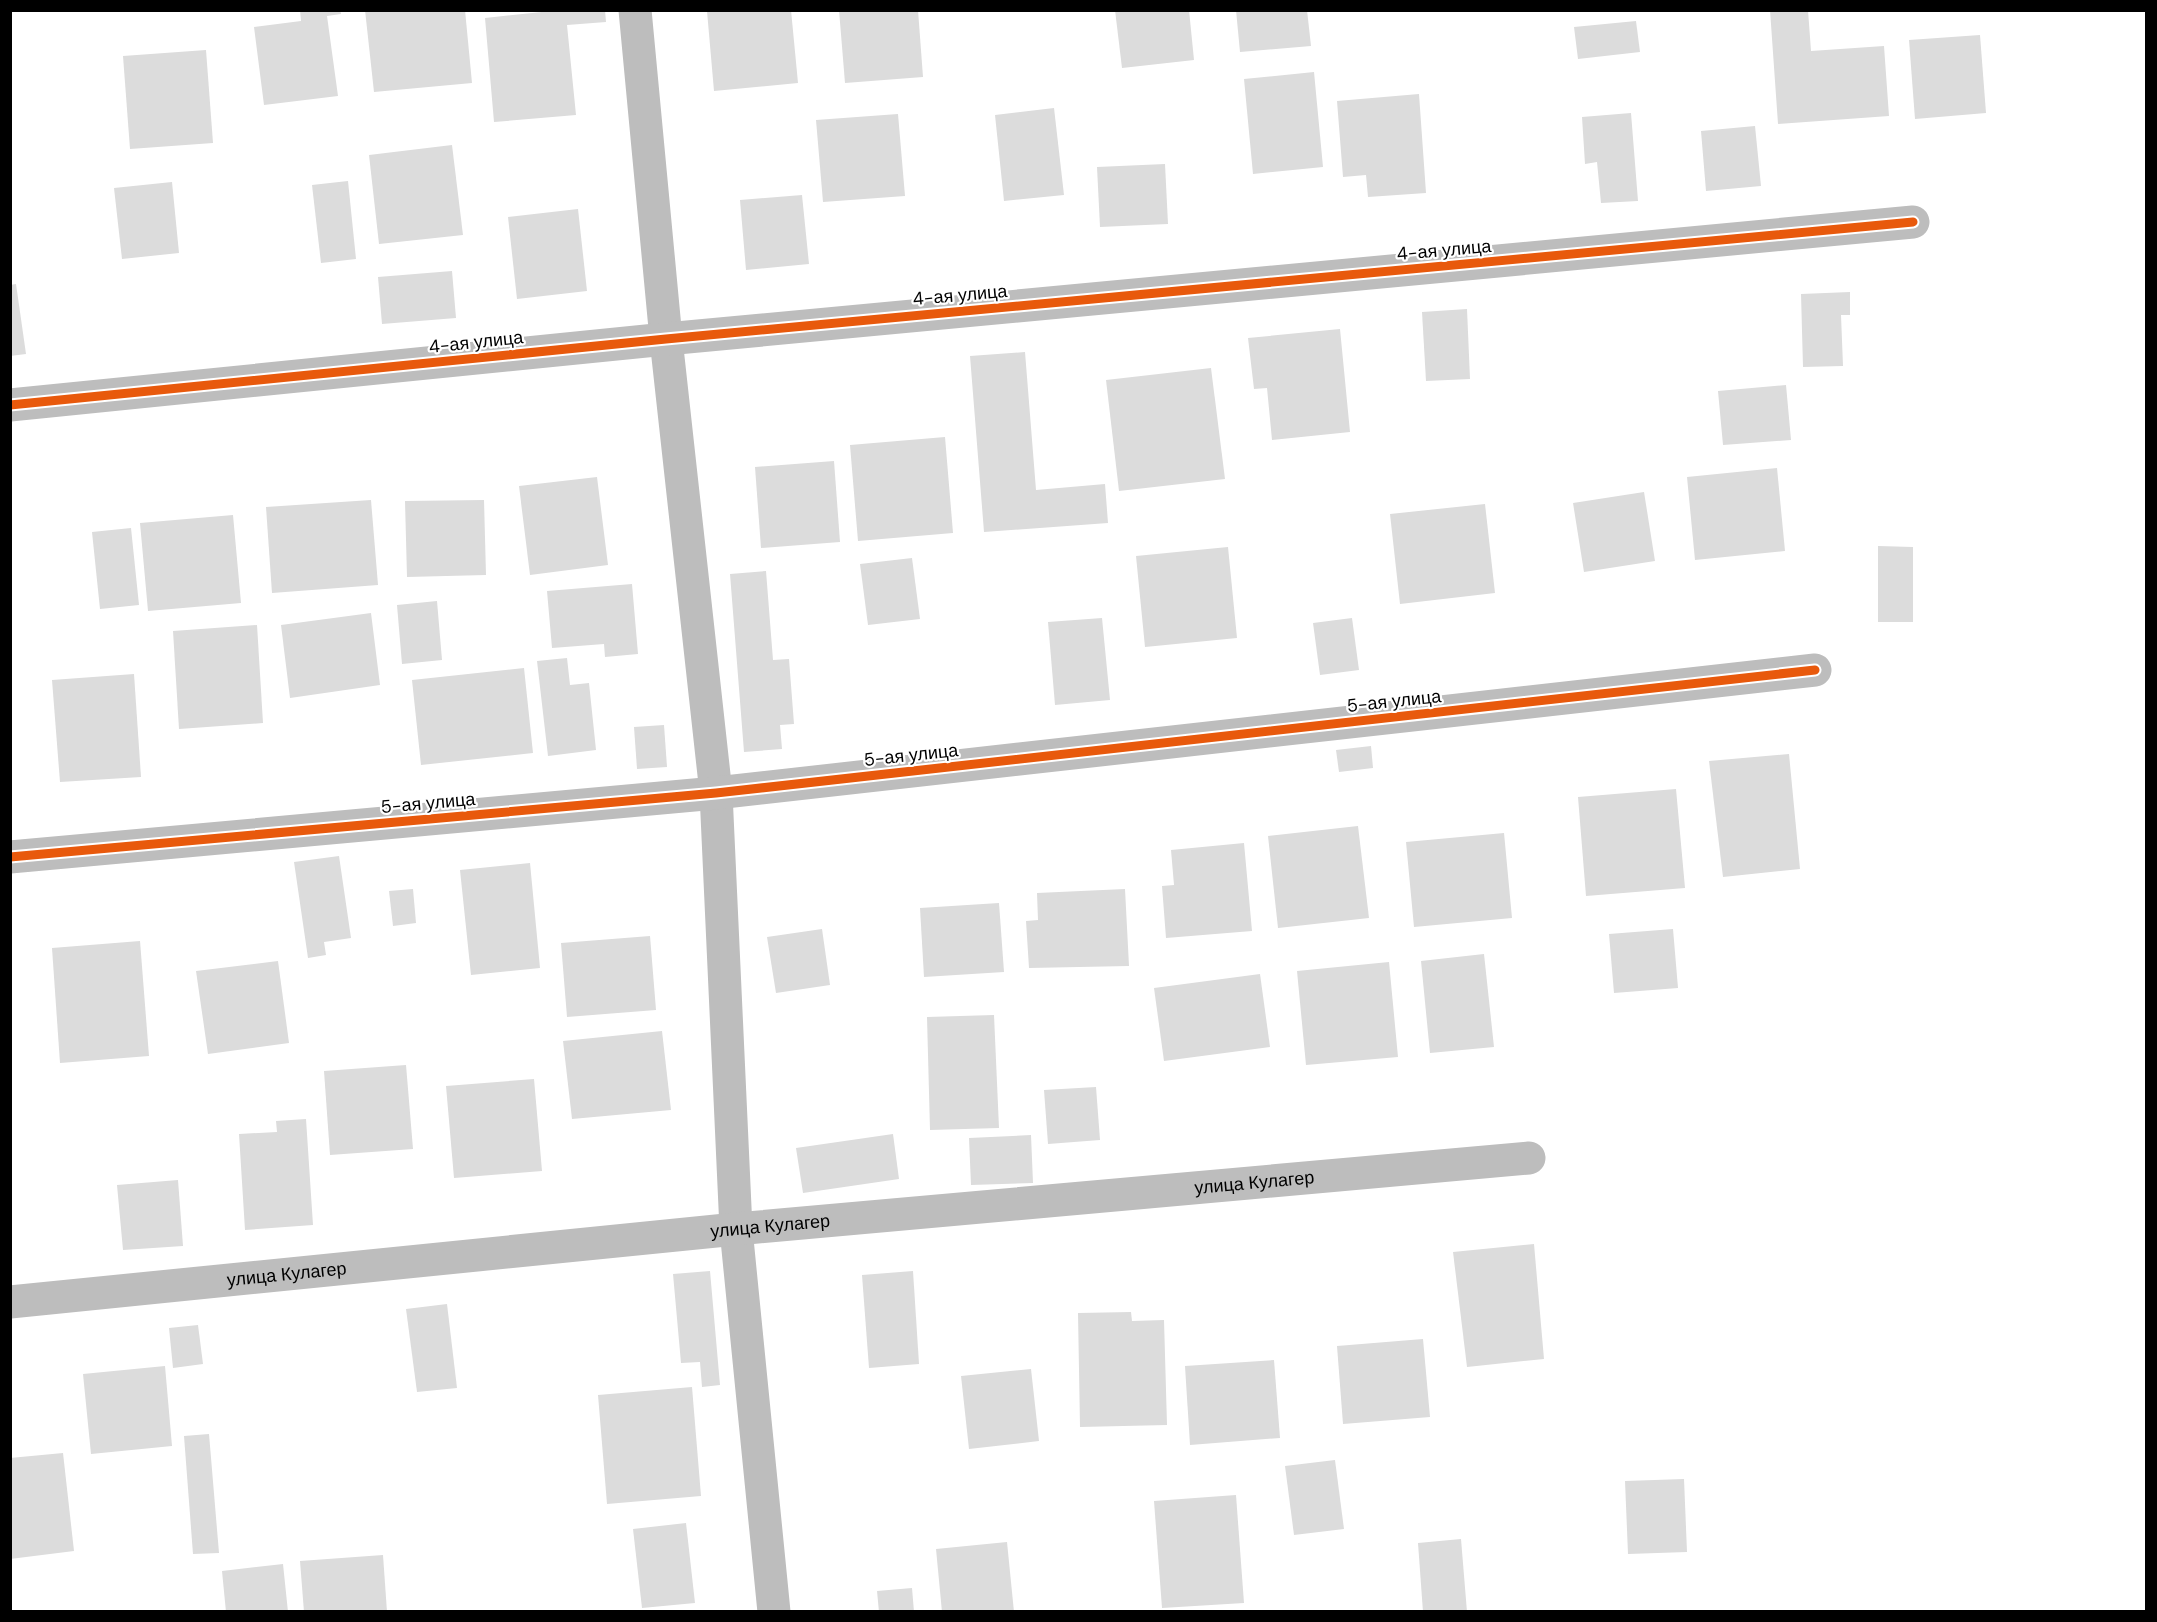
<svg xmlns="http://www.w3.org/2000/svg" width="2157" height="1622" viewBox="0 0 2157 1622" font-family="'DM Sans',sans-serif">
	<style>
		.building { fill: #dcdcdc }
		.lines { fill: none; stroke-linecap: round; stroke-linejoin: round }
		.street { stroke: #bdbdbd; stroke-width: 33 }
		.cycleway-casing { stroke: #fff; stroke-width: 13 }
		.cycleway { stroke: #e8590c; stroke-width: 9 }
		.labels { text-anchor: middle; stroke-width: 4.5; stroke-linejoin: round; paint-order: stroke }
		.street-label { font-size: 18px; fill: #000; stroke: #fff }
	</style>
	<rect width="100%" height="100%" fill="#fff"/>
	<g class="building">
		<polygon points="300,10 340,10 341,14 327,16 338,96 264,105 254,27 301,21"/>
		<polygon points="365,10 465,10 472,83 374,92"/>
		<polygon points="561,10 605,10 606,22 567,25 576,115 494,122 485,18"/>
		<polygon points="791,10 798,83 714,91 707,11"/>
		<polygon points="839,10 918,10 923,77 845,83"/>
		<polygon points="1115,10 1189,10 1194,60 1122,68"/>
		<polygon points="1236,10 1307,10 1311,46 1240,52"/>
		<polygon points="1770,10 1808,10 1811,51 1884,46 1889,116 1778,124"/>
		<polygon points="1636,21 1640,52 1578,59 1574,27"/>
		<polygon points="1980,35 1986,113 1915,119 1909,40"/>
		<polygon points="206,50 213,143 130,149 123,56"/>
		<polygon points="1314,72 1323,167 1253,174 1244,79"/>
		<polygon points="1419,94 1426,193 1368,197 1366,175 1343,177 1337,101"/>
		<polygon points="1054,108 1064,195 1004,201 995,115"/>
		<polygon points="1631,113 1638,201 1601,203 1597,162 1585,164 1582,117"/>
		<polygon points="898,114 905,196 823,202 816,120"/>
		<polygon points="1755,126 1761,186 1706,191 1701,131"/>
		<polygon points="452,145 463,235 379,244 369,155"/>
		<polygon points="1165,164 1168,224 1100,227 1097,167"/>
		<polygon points="348,181 356,259 321,263 312,185"/>
		<polygon points="172,182 179,253 122,259 114,188"/>
		<polygon points="802,195 809,264 746,270 740,200"/>
		<polygon points="578,209 587,291 517,299 508,217"/>
		<polygon points="452,271 456,318 382,324 378,277"/>
		<polygon points="16,284 26,354 10,356 10,285"/>
		<polygon points="1850,292 1850,315 1841,315 1843,366 1803,367 1801,294"/>
		<polygon points="1467,309 1470,379 1426,381 1422,312"/>
		<polygon points="1340,329 1350,432 1272,440 1267,388 1254,389 1248,338"/>
		<polygon points="1025,352 1036,490 1105,484 1108,523 984,532 970,356"/>
		<polygon points="1211,368 1225,479 1119,491 1106,380"/>
		<polygon points="1786,385 1791,440 1723,445 1718,391"/>
		<polygon points="945,437 953,533 858,541 850,445"/>
		<polygon points="834,461 840,542 761,548 755,467"/>
		<polygon points="1777,468 1785,551 1695,560 1687,477"/>
		<polygon points="597,477 608,565 530,575 519,486"/>
		<polygon points="1644,492 1655,561 1584,572 1573,503"/>
		<polygon points="371,500 378,585 272,593 266,507"/>
		<polygon points="484,500 486,575 407,577 405,501"/>
		<polygon points="1485,504 1495,593 1400,604 1390,514"/>
		<polygon points="233,515 241,603 148,611 140,523"/>
		<polygon points="131,528 139,605 100,609 92,532"/>
		<polygon points="1878,546 1913,547 1913,622 1878,622"/>
		<polygon points="1228,547 1237,638 1145,647 1136,556"/>
		<polygon points="912,558 920,619 868,625 860,564"/>
		<polygon points="766,571 773,660 789,659 794,724 780,725 782,749 744,752 730,574"/>
		<polygon points="632,584 638,654 605,657 604,644 552,648 547,591"/>
		<polygon points="437,601 442,660 402,664 397,605"/>
		<polygon points="371,613 380,685 290,698 281,625"/>
		<polygon points="1102,618 1110,700 1055,705 1048,622"/>
		<polygon points="1352,618 1359,670 1320,675 1313,623"/>
		<polygon points="257,625 263,723 179,729 173,631"/>
		<polygon points="567,658 570,685 589,683 596,750 548,756 537,661"/>
		<polygon points="524,668 533,753 421,765 412,680"/>
		<polygon points="134,674 141,777 60,782 52,680"/>
		<polygon points="664,725 667,767 637,769 634,727"/>
		<polygon points="1371,746 1373,768 1339,772 1336,750"/>
		<polygon points="1789,754 1800,869 1723,877 1709,761"/>
		<polygon points="1676,789 1685,888 1586,896 1578,797"/>
		<polygon points="1358,826 1369,918 1278,928 1268,836"/>
		<polygon points="1504,833 1512,918 1414,927 1406,842"/>
		<polygon points="1244,843 1252,931 1166,938 1162,886 1174,885 1171,850"/>
		<polygon points="339,856 351,938 324,942 326,955 308,958 294,862"/>
		<polygon points="530,863 540,968 471,975 460,870"/>
		<polygon points="413,889 416,923 393,926 389,891"/>
		<polygon points="1125,889 1129,966 1029,968 1026,921 1038,920 1037,893"/>
		<polygon points="999,903 1004,972 924,977 920,908"/>
		<polygon points="822,929 830,985 776,993 767,937"/>
		<polygon points="1673,929 1678,988 1614,993 1609,934"/>
		<polygon points="650,936 656,1010 567,1017 561,943"/>
		<polygon points="140,941 149,1056 60,1063 52,948"/>
		<polygon points="1484,954 1494,1047 1430,1053 1421,961"/>
		<polygon points="278,961 289,1043 208,1054 196,971"/>
		<polygon points="1389,962 1398,1057 1306,1065 1297,971"/>
		<polygon points="1260,974 1270,1047 1164,1061 1154,988"/>
		<polygon points="994,1015 999,1128 930,1130 927,1017"/>
		<polygon points="662,1031 671,1110 572,1119 563,1041"/>
		<polygon points="406,1065 413,1149 330,1155 324,1071"/>
		<polygon points="534,1079 542,1171 454,1178 446,1086"/>
		<polygon points="1096,1087 1100,1140 1048,1144 1044,1090"/>
		<polygon points="306,1119 313,1225 245,1230 239,1134 277,1132 276,1121"/>
		<polygon points="893,1134 899,1179 803,1193 796,1148"/>
		<polygon points="1031,1135 1033,1183 971,1185 969,1138"/>
		<polygon points="178,1180 183,1246 123,1250 117,1185"/>
		<polygon points="1534,1244 1544,1359 1467,1367 1453,1252"/>
		<polygon points="710,1271 720,1385 702,1387 700,1362 681,1363 673,1274"/>
		<polygon points="913,1271 919,1364 869,1368 862,1275"/>
		<polygon points="447,1304 457,1388 417,1392 406,1309"/>
		<polygon points="1131,1312 1132,1321 1164,1320 1167,1425 1080,1427 1078,1313"/>
		<polygon points="198,1325 203,1364 173,1368 169,1328"/>
		<polygon points="1423,1339 1430,1417 1343,1424 1337,1346"/>
		<polygon points="1274,1360 1280,1438 1190,1445 1185,1366"/>
		<polygon points="165,1366 172,1446 91,1454 83,1374"/>
		<polygon points="1031,1369 1039,1441 969,1449 961,1376"/>
		<polygon points="692,1387 701,1496 607,1504 598,1395"/>
		<polygon points="209,1434 219,1553 193,1554 184,1436"/>
		<polygon points="63,1453 74,1551 10,1559 10,1458"/>
		<polygon points="1335,1460 1344,1529 1294,1535 1285,1466"/>
		<polygon points="1684,1479 1687,1552 1628,1554 1625,1481"/>
		<polygon points="1236,1495 1244,1603 1162,1608 1154,1501"/>
		<polygon points="686,1523 695,1603 642,1608 633,1529"/>
		<polygon points="1461,1539 1467,1612 1423,1612 1418,1543"/>
		<polygon points="1007,1542 1014,1612 942,1612 936,1549"/>
		<polygon points="383,1555 387,1612 304,1612 300,1561"/>
		<polygon points="283,1564 288,1612 226,1612 222,1571"/>
		<polygon points="912,1588 914,1612 879,1612 877,1591"/>
	</g>
	<g class="lines">
		<g class="street">
			<polyline points="635,10 666,339 716,793 736,1229 774,1612"/>
			<polyline points="10,405 666,339 1913,222"/>
			<polyline points="10,857 716,793 1815,670"/>
			<path id="s1" d="M10 1302 736 1229 1529 1158"/>
		</g>
		<defs>
			<g id="cycleway">
				<polyline points="10,405 666,339 1913,222"/>
				<polyline points="10,857 716,793 1815,670"/>
			</g>
		</defs>
		<use href="#cycleway" class="cycleway-casing"/>
		<use href="#cycleway" class="cycleway"/>
	</g>
	<g class="labels">
		<g class="street-label">
			<text transform="translate(1444 250) rotate(-5)" y="6">4-ая улица</text>
			<text transform="translate(960 295) rotate(-5)" y="6">4-ая улица</text>
			<text transform="translate(476 342) rotate(-6)" y="6">4-ая улица</text>
			<text transform="translate(1394 701) rotate(-6)" y="6">5-ая улица</text>
			<text transform="translate(911 755) rotate(-6)" y="6">5-ая улица</text>
			<text transform="translate(428 803) rotate(-5)" y="6">5-ая улица</text>
			<text dy="6" stroke="none"><textPath href="#s1" startOffset="1250">улица Кулагер</textPath></text>
			<text dy="6" stroke="none"><textPath href="#s1" startOffset="764">улица Кулагер</textPath></text>
			<text dy="6" stroke="none"><textPath href="#s1" startOffset="278">улица Кулагер</textPath></text>
		</g>
	</g>
	<rect width="2157" height="1622" fill="none" stroke="#000000" stroke-width="24"/>
</svg>
